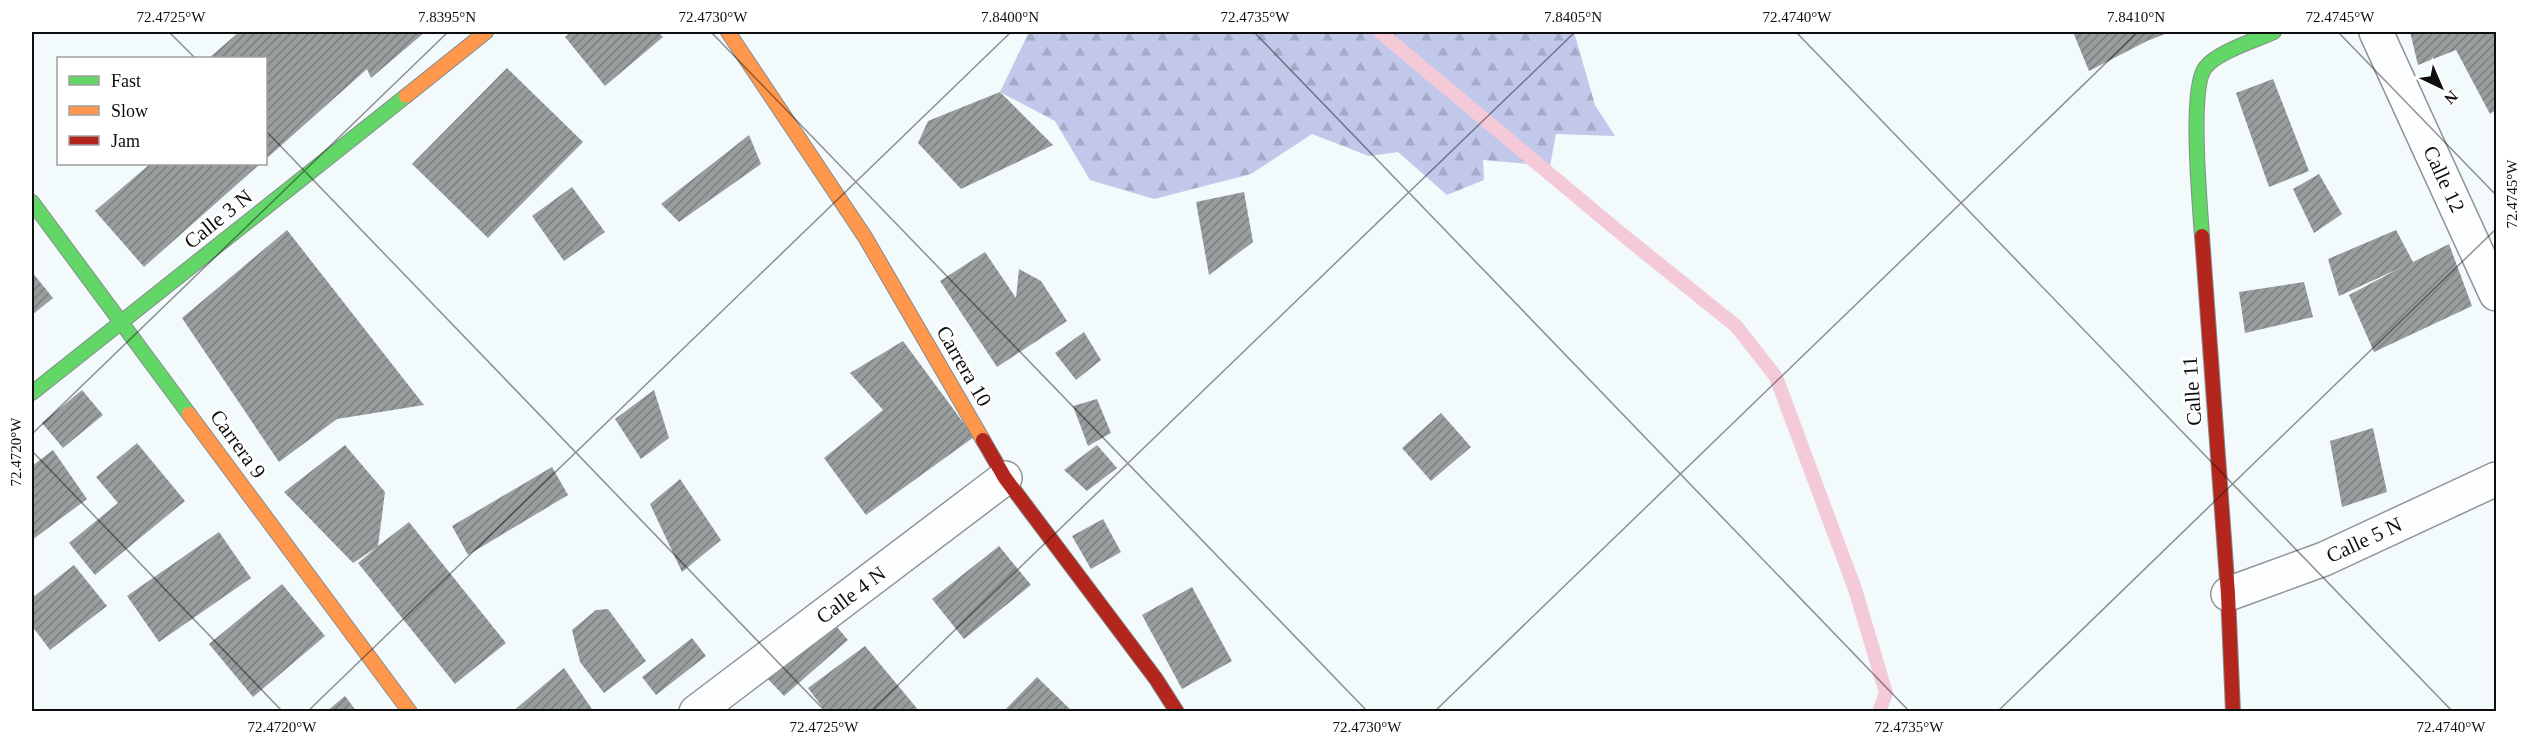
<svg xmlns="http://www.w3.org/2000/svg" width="2528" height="743" viewBox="0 0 2528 743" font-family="Georgia,serif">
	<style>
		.forest { fill: url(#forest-firs) }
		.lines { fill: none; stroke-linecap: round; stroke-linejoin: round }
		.stream { stroke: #f4cad8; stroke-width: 14 }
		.building { fill: url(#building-hatch) }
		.street-casing { stroke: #919495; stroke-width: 36 }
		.fast-casing { stroke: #878b8c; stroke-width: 16 }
		.slow-casing { stroke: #878b8c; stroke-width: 16 }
		.jam-casing { stroke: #878b8c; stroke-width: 16 }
		.street { stroke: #fdfeff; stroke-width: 33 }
		.fast { stroke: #63d668; stroke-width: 14 }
		.slow { stroke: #ff974d; stroke-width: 14 }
		.jam { stroke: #b3261e; stroke-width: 14 }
		.ticks { fill: none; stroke: #0e0e0e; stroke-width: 1.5; stroke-opacity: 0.45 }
		.labels { text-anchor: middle; stroke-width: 6; stroke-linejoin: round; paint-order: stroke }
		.street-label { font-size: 21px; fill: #0e0e0e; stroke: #fff }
		.neatline { fill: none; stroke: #0e0e0e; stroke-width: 2 }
		.ticks-label { font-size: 15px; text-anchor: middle; fill: #0e0e0e }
	</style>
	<defs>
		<pattern id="forest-firs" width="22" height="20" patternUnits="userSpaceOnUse" patternTransform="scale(1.5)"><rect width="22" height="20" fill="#c1c8e9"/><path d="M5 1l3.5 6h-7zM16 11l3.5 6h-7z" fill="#a5abc7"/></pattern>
		<pattern id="building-hatch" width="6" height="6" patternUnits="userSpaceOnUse" patternTransform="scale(1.5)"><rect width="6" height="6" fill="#989e9e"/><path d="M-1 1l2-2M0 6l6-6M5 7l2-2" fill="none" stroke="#7a7f7f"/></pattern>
	</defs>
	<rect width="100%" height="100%" fill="#f2fafc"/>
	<polygon class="forest" points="1029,32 1574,32 1595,105 1615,136 1556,134 1550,166 1483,160 1484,180 1447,195 1398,152 1369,156 1312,134 1251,174 1154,199 1090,180 1055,121 1000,92"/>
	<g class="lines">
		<polyline class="stream" points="1380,32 1618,231 1736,326 1776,377 1855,589 1886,693 1879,712"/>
	</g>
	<g class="building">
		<polygon points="239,32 425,32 371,78 367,69 266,159 266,58 209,58"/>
		<polygon points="571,32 658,32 663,37 605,86 565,37"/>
		<polygon points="2073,32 2170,32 2147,41 2089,71"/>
		<polygon points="2410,32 2496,32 2496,110 2490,114 2456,50 2418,65"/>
		<polygon points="507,68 583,142 488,238 412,164"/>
		<polygon points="2273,79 2309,171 2269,187 2236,93"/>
		<polygon points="1000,92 1053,145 961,189 918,143 928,121"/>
		<polygon points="749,135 761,164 679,222 661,204"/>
		<polygon points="150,164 260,164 144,267 95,211"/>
		<polygon points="2319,174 2342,214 2314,233 2293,189"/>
		<polygon points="572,187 605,232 564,261 532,216"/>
		<polygon points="1244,192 1253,242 1209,275 1196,202"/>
		<polygon points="287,230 424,405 337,419 279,462 182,318"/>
		<polygon points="2396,230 2413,262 2449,244 2472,306 2374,352 2349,295 2400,268 2339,296 2328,259"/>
		<polygon points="985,252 1016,298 1019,269 1041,281 1067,321 997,367 940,281"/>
		<polygon points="32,272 53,298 32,315"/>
		<polygon points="2304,282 2313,317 2245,333 2239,292"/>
		<polygon points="1084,332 1101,360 1076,380 1055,353"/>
		<polygon points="903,341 974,437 866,515 824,458 883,410 850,373"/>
		<polygon points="82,390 103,415 63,448 42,423"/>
		<polygon points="654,390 669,438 641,459 615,419"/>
		<polygon points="1097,399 1111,433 1088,446 1073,406"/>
		<polygon points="1441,413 1471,447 1431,481 1402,448"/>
		<polygon points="2373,428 2387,492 2342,507 2330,441"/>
		<polygon points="137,443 185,501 95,575 69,543 118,503 96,477"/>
		<polygon points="345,445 385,492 378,546 409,522 506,643 455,684 358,563 377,547 353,563 284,492"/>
		<polygon points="1097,445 1117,468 1087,491 1064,470"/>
		<polygon points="53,450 87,499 32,540 32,466"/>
		<polygon points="552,467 568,495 468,555 452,526"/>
		<polygon points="680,479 721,540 682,572 650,504"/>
		<polygon points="1103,519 1121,552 1091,569 1072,536"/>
		<polygon points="219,532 251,578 159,642 127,596"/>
		<polygon points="999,546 1031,585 964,639 932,599"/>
		<polygon points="74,565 107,606 50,650 32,626 32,598"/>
		<polygon points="282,584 325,636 253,697 209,644"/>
		<polygon points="1192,587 1232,661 1182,689 1142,615"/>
		<polygon points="608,609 646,661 604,693 580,662 572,630 596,610"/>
		<polygon points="831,620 848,640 784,696 766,677"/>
		<polygon points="692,638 706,656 656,695 642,677"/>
		<polygon points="865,646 920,712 826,712 808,688"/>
		<polygon points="564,668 594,712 512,712"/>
		<polygon points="1037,677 1073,712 1003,712"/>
		<polygon points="345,696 357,712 326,712"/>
	</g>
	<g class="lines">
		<defs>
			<g id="street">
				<polyline points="2376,32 2496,294"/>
				<polyline points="2228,594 2324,559 2496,479"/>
				<polyline points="696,712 1005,478"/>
			</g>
			<g id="fast">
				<polyline points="32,202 189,414"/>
				<path d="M2202 236C2200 205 2189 89 2205 68 2217 52 2256 40 2274 32"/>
				<polyline points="32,393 406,96"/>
			</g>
			<g id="slow">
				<polyline points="728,32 865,237 983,440"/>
				<polyline points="406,96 486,32"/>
				<polyline points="189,414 410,712"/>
			</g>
			<g id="jam">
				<polyline points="2202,236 2228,594 2233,712"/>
				<polyline points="983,440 1005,478 1156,679 1177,712"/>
			</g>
		</defs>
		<use href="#street" class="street-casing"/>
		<use href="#fast" class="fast-casing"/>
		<use href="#slow" class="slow-casing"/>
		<use href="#jam" class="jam-casing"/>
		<use href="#street" class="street"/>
		<use href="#fast" class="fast"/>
		<use href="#slow" class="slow"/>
		<use href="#jam" class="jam"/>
	</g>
	<path class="ticks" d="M169 32 195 58M711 32 1368 712M1254 32 1910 712M1796 32 2453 712M2338 32 2496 195M266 131 826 712M32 434 448 32M32 451 283 712M307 712 1011 32M870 712 1575 32M1434 712 2138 32M1997 712 2496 229"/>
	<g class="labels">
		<g class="street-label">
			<text transform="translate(2444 179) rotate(65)" y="7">Calle 12</text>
			<text transform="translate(218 219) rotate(-39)" y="7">Calle 3 N</text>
			<text transform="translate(964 366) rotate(60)" y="7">Carrera 10</text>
			<text transform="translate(2192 391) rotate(-94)" y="7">Calle 11</text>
			<text transform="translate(238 444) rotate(54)" y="7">Carrera 9</text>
			<text transform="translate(2364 540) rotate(-25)" y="7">Calle 5 N</text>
			<text transform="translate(851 595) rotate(-37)" y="7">Calle 4 N</text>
		</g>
	</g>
	<rect width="2528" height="743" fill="none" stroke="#ffffff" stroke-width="66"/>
	<rect x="57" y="57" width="210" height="108" fill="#ffffff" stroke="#9f9f9f" stroke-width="1.5"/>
	<rect x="69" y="76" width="30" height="9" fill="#63d668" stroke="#9f9f9f" stroke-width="1.5"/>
	<text x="111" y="87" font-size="18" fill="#0e0e0e">Fast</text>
	<rect x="69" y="106" width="30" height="9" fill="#ff974d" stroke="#9f9f9f" stroke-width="1.5"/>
	<text x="111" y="117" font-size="18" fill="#0e0e0e">Slow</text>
	<rect x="69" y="136" width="30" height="9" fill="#b3261e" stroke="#9f9f9f" stroke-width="1.5"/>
	<text x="111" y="147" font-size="18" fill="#0e0e0e">Jam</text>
	<g transform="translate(2441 87) rotate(136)" stroke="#ffffff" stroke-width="4.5" paint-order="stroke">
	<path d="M0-4.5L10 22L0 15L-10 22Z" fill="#0e0e0e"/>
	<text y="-9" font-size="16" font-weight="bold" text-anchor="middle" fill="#0e0e0e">N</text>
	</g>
	<rect x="33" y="33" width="2462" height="677" class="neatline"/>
	<g class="ticks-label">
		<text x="171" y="22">72.4725°W</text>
		<text x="447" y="22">7.8395°N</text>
		<text x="713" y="22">72.4730°W</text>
		<text x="1010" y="22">7.8400°N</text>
		<text x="1255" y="22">72.4735°W</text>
		<text x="1573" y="22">7.8405°N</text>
		<text x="1797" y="22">72.4740°W</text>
		<text x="2136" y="22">7.8410°N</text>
		<text x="2340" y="22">72.4745°W</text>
		<text transform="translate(2512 194) rotate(-90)" y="5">72.4745°W</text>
		<text transform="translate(16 452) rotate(-90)" y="5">72.4720°W</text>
		<text x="282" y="732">72.4720°W</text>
		<text x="824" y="732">72.4725°W</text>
		<text x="1367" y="732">72.4730°W</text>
		<text x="1909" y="732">72.4735°W</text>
		<text x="2451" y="732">72.4740°W</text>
	</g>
</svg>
